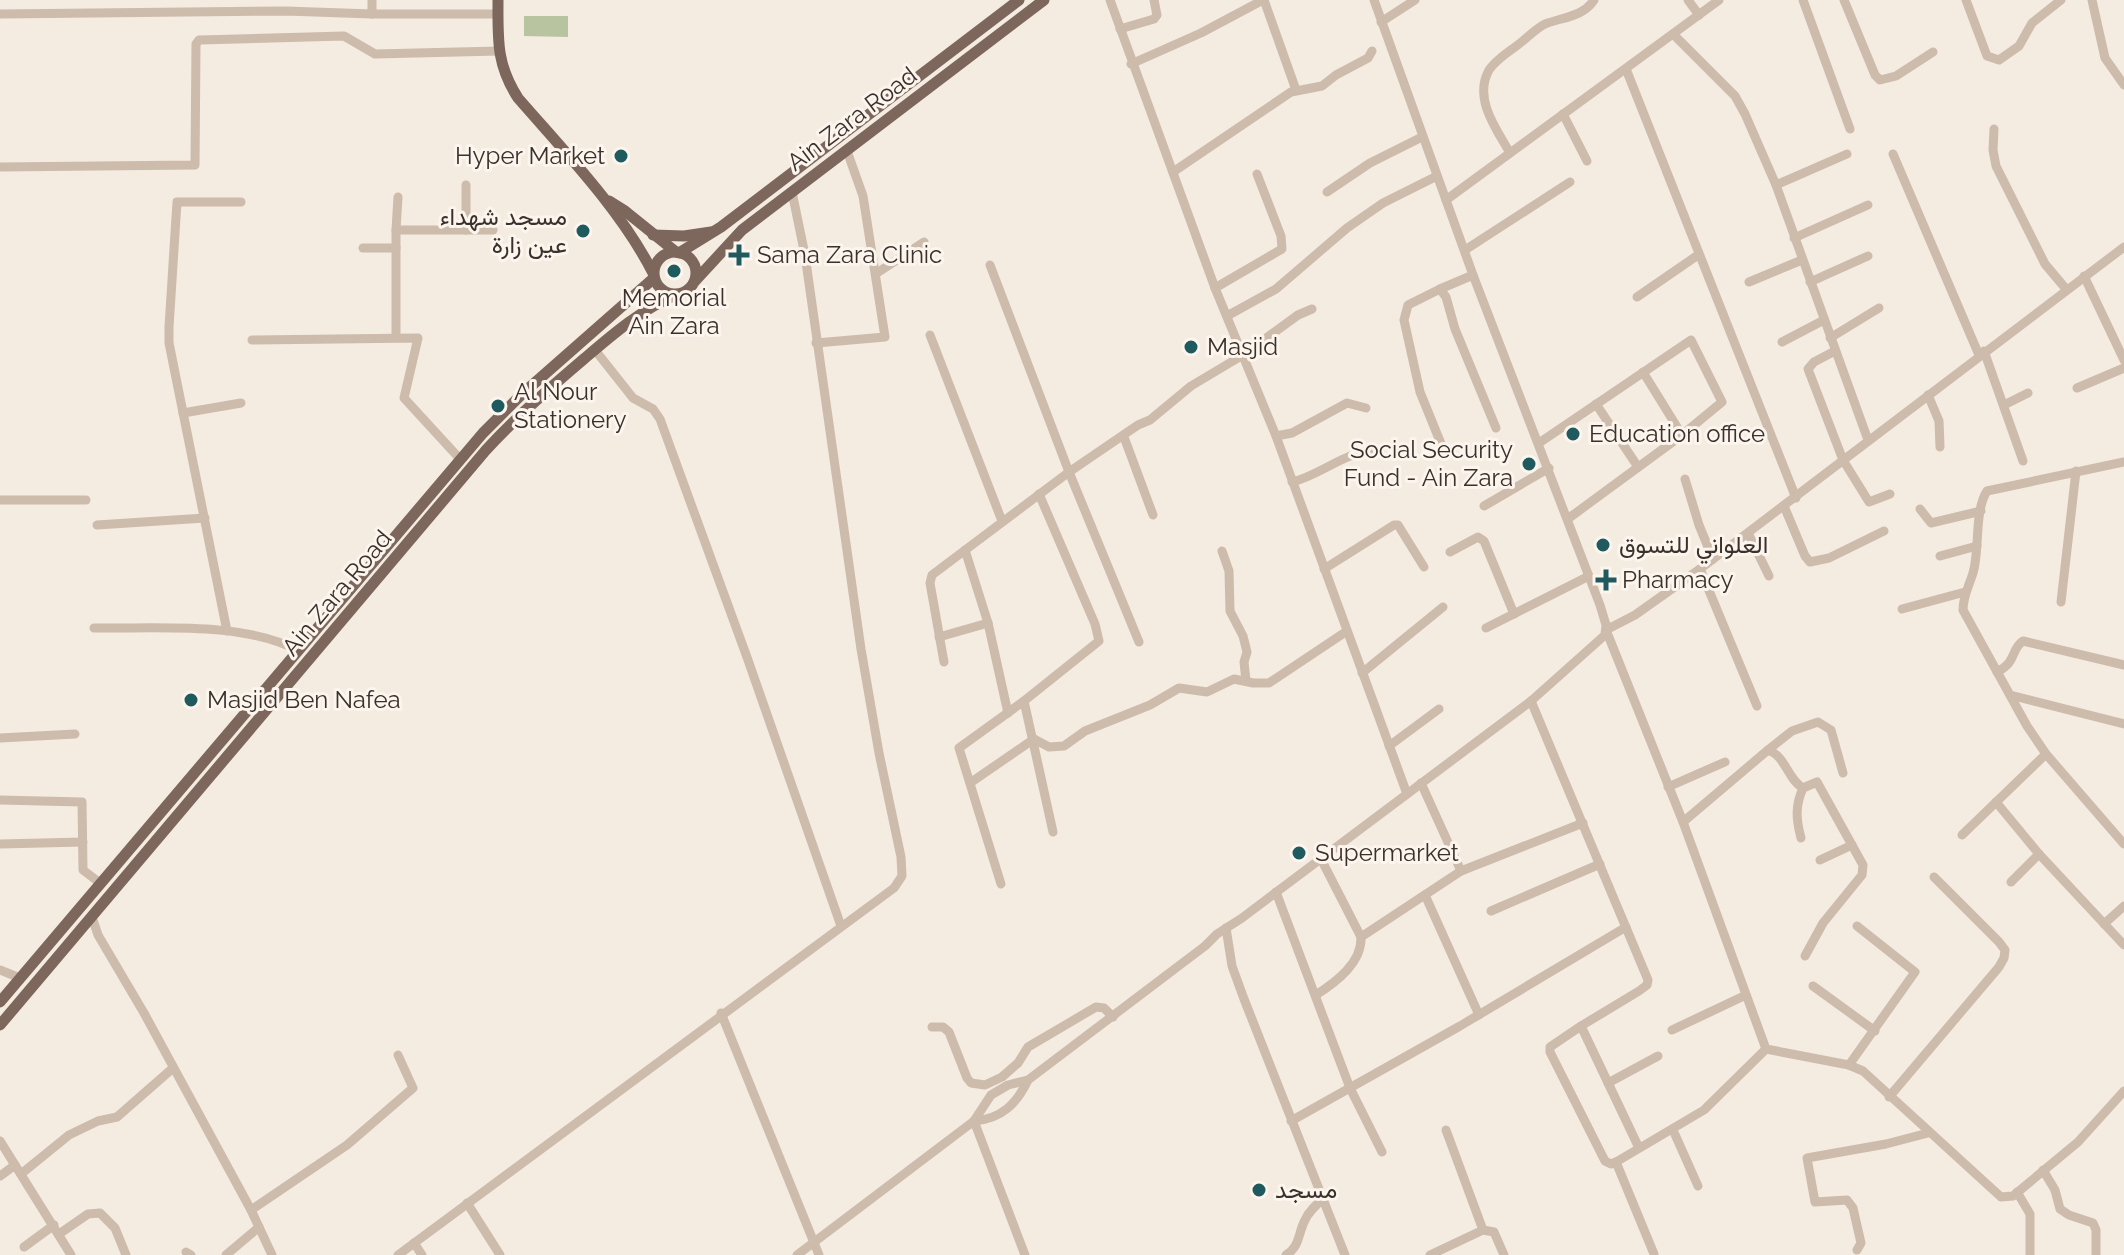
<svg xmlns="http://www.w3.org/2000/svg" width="2124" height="1255" viewBox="0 0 2124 1255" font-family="Raleway,Vazirmatn,sans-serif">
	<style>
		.green { fill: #b8c4a0 }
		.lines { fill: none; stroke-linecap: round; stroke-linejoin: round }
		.minor { stroke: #cdbbac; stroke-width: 9 }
		.major { stroke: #7d675c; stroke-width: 11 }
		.poi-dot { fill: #1f5a5e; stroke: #fbf5ee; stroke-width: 3 }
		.labels { text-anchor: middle; stroke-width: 6; stroke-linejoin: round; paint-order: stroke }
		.street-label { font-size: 24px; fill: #3b302b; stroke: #fbf5ee }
		.poi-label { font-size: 24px; fill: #3b302b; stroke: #fbf5ee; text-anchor: start }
	</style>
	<rect width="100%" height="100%" fill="#f4ebe1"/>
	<polygon class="green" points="524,16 568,16 568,37 524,36"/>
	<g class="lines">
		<g class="minor">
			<polyline points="372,0 372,14"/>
			<polyline points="1110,0 1215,288 1276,436 1407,794"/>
			<polyline points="1264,0 1296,90"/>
			<polyline points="1688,0 1699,15"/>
			<polyline points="1803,0 1850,129"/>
			<polyline points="1844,0 1875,75 1880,80 1896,76 1933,52"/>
			<polyline points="1966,0 1987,56 1999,60 2019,46 2032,23 2061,0"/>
			<polyline points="2092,0 2105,58 2124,85"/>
			<polyline points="0,14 286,11 372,14 498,14"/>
			<polyline points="1381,22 1415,0"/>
			<polyline points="1120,29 1154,19 1157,15 1154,0"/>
			<polyline points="1673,34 1735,96 1745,114 1776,185 1868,440"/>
			<polyline points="1131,64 1201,33 1263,0"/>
			<polyline points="1626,69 1796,498"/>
			<polyline points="1563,114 1587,161"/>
			<polyline points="1994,129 1993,150 1996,166 2045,264 2066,289"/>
			<path d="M1510 153C1497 130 1474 100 1488 72 1493 62 1507 53 1515 47 1525 40 1535 29 1545 24 1563 17 1583 17 1594 0"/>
			<polyline points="1893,154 1979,355"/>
			<polyline points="0,167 195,165 196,44 199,40 344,36 375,54 499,51"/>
			<polyline points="1173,172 1291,92 1322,86 1336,75 1368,58 1372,51"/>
			<polyline points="1776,185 1847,154"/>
			<polyline points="1327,192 1370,163 1422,137"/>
			<polyline points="1446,200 1719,0"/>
			<polyline points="396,230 493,230"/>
			<polyline points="466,230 466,185"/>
			<polyline points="1794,238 1868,205"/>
			<polyline points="363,248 396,248"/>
			<polyline points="1465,250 1570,182"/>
			<polyline points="990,265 1069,472 1139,642"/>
			<polyline points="877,273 924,242"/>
			<polyline points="2084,276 2124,360"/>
			<polyline points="1749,282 1802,260"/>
			<polyline points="1810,282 1868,256"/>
			<polyline points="1215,288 1282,249 1281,236 1257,174"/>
			<polyline points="1440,289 1473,275"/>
			<polyline points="1637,297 1698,255"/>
			<polyline points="1227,316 1276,289 1347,228 1383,203 1437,176"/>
			<polyline points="930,335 1002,521"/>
			<polyline points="396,337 396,230 398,197"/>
			<polyline points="1830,338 1879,308"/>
			<polyline points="252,340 418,338 404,398 460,459"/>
			<polyline points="1782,342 1824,320"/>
			<polyline points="816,343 885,337 863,196 847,151"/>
			<polyline points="595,350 633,398 653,409 660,419 748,660 841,926"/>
			<polyline points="1835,351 1814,362 1808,369 1843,460 1869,502 1890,494"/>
			<polyline points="1984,351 2023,461"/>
			<polyline points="1643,372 1682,435"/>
			<polyline points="2077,388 2124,368"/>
			<polyline points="1928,395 1939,421 1940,447"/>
			<polyline points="1596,404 1638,467"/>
			<polyline points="2004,405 2028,393"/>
			<polyline points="183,413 241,403"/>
			<polyline points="1276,436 1292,433 1347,403 1366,408"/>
			<polyline points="1124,437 1153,515"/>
			<polyline points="1539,443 1691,340 1722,402 1682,435 1569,518"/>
			<polyline points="1444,451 1420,392 1404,320 1408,305 1440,289 1446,297 1455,329 1496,428"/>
			<path d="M2124 462 1987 491C1974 511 1980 550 1973 573 1969 586 1963 596 1963 610L2027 726 2046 754 2124 844"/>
			<polyline points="1685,479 1699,525 1713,559"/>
			<path d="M1292 482C1322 475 1346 450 1376 451"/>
			<polyline points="1039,494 1095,624 1099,641 1024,701 1053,832"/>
			<polyline points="0,500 86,500"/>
			<polyline points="1484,506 1549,468"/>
			<polyline points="1784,506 1805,556 1810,562 1829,558 1884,531"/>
			<polyline points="1920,509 1931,523 1981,511"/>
			<polyline points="97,525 205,518"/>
			<polyline points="1748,533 1769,576"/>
			<polyline points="965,550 988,623 1008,713"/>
			<polyline points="1222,551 1229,571 1230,611 1243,636 1247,652 1244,662 1246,681"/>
			<polyline points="1450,552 1478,537 1484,541 1514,614"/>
			<polyline points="1940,556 1977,546"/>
			<polyline points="1324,569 1394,525 1398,525 1424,567"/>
			<polyline points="1700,569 1757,706"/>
			<polyline points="2061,602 2076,471"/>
			<polyline points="1902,609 1965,592"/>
			<path d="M94 628C156 629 244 621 299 651"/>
			<polyline points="1486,628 1589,576"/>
			<polyline points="227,631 169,343 169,327 177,202 241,202"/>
			<polyline points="939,637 988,623"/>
			<polyline points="944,662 930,583 932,575 1069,472 1138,425 1150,420 1191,386 1243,355 1298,315 1312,309"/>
			<path d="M1997 672C2018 661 2010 650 2023 641L2124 665"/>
			<polyline points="1362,673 1443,607"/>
			<polyline points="2010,695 2124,724"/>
			<polyline points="1531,701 1648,980 1647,985 1639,991 1581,1026 1639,1148"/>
			<polyline points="0,738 75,734"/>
			<polyline points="1034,739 1049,747 1064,746 1085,731 1150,705 1179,688 1207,692 1234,679 1253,683 1269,683 1347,631"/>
			<polyline points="1389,746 1439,709"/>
			<polyline points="1768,750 1792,731 1818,722 1831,730 1843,773"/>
			<polyline points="970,783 1034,739"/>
			<polyline points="1421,783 1461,871 1583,823"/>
			<polyline points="1668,787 1725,762"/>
			<polyline points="0,800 82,802 83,870 100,883"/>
			<polyline points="1996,802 2039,854 2124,945"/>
			<path d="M1683 822 1768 750C1786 756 1787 779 1803 788"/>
			<polyline points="1962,835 2046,754"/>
			<path d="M1801 838C1796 819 1795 806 1803 788L1817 782 1863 865 1862 875 1823 923 1805 956"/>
			<polyline points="0,844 83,842"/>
			<polyline points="1321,859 1361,937 1461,871"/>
			<polyline points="1820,860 1852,845"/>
			<polyline points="2011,882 2039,854"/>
			<polyline points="1001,884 959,748 1024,701"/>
			<polyline points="1276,892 1350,1088 1382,1152"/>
			<polyline points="1425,895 1479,1015"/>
			<polyline points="1491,911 1600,864"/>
			<polyline points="92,917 98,935 144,1013 251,1210 272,1255"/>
			<polyline points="2104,924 2124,906"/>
			<polyline points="1226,928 1232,966 1244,999 1345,1255"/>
			<polyline points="0,970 20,978"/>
			<polyline points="1813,986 1875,1031"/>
			<path d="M1316 995C1336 982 1362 963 1361 937"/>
			<polyline points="721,1013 819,1255"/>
			<polyline points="1581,1026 1550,1047 1550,1052 1605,1161 1611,1164 1616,1162"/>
			<polyline points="932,1027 943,1027 949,1032 967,1078 971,1083 985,1085 1002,1077 1018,1063 1028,1047 1096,1007 1104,1008 1113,1017"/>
			<polyline points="1672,1030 1746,995"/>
			<polyline points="1766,1049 1683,822 1606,630 1635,615 1700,569 2124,247"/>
			<polyline points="1849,1065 1915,972 1857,926"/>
			<polyline points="1608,1083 1658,1056"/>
			<polyline points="1889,1097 1999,967 2004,958 2005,950 1999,942 1934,877"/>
			<polyline points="974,1121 1025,1255"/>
			<path d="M974 1121C1002 1119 1017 1103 1028 1080"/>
			<polyline points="1291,1121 1460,1026 1626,927"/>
			<polyline points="1446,1130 1483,1230"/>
			<polyline points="1673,1130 1698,1186"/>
			<polyline points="0,1141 71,1255"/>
			<polyline points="2043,1170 2055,1190 2060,1209 2069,1215 2093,1223 2096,1230 2096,1255"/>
			<polyline points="21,1174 69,1135 98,1121 117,1117 173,1068"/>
			<polyline points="0,1176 15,1165"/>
			<polyline points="2017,1192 2030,1214 2030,1255"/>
			<polyline points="467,1203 500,1255"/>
			<polyline points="251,1210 347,1145 413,1088 398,1055"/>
			<polyline points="59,1234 88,1214 100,1213 115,1228 126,1255"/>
			<polyline points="414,1243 422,1255"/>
			<polyline points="24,1247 54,1225"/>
			<polyline points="1857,1250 1861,1243 1853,1208 1847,1200 1815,1202 1807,1158 1886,1144 1928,1133"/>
			<polyline points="186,1252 191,1255"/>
			<polyline points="1654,1254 1616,1162 1704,1110 1766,1049 1849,1065 1863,1071 2001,1197 2013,1196 2078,1142 2124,1091"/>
			<polyline points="226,1255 259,1227"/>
			<polyline points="398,1255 894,888 902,876 901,857 879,753 861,649 805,255 792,192"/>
			<polyline points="797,1255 974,1121 991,1095 1008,1085 1028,1080 1205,946 1217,934 1242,918 1531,701 1605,635 1606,625 1600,605 1473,275 1374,0"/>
			<path d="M1286 1255C1300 1247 1298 1233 1305 1220 1309 1211 1316 1205 1323 1199"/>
			<polyline points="1430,1255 1483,1230 1494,1232 1504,1255"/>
		</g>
		<g class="major">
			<path d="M498 0C498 39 496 64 518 98 564 151 621 210 653 273"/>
			<polyline points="609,201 625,211 676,252"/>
			<polyline points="653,235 684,236 711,232"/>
			<circle cx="675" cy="273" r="21"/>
			<polyline points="679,253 721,227 1019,0"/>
			<polyline points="695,281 742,230 1044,0"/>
			<polyline points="0,1002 483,433 521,395 654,278"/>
			<path d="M0 1025 486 450C517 416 551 387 585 358 613 334 642 309 676 295"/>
		</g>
	</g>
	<g class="poi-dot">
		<circle cx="621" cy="156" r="8"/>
		<circle cx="583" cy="231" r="8"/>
		<path d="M735 243h8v8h8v8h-8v8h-8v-8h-8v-8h8z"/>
		<circle cx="674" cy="271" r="8"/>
		<circle cx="1191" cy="347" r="8"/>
		<circle cx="498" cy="406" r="8"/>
		<circle cx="1573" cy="434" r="8"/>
		<circle cx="1529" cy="464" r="8"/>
		<circle cx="1603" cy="545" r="8"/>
		<path d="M1602 568h8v8h8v8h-8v8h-8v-8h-8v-8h8z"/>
		<circle cx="191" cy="700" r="8"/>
		<circle cx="1299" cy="853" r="8"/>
		<circle cx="1259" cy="1190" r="8"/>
	</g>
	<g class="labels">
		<g class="street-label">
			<text transform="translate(852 119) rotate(-37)" y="8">Ain Zara Road</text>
			<text transform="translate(337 593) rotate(-50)" y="8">Ain Zara Road</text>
		</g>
		<g class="poi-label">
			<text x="605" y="164" text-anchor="end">Hyper Market</text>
			<text x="567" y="225" text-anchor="end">مسجد شهداء<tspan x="567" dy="28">عين زارة</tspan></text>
			<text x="757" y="263">Sama Zara Clinic</text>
			<text x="674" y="306" text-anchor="middle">Memorial<tspan x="674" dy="28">Ain Zara</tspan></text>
			<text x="1207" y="355">Masjid</text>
			<text x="514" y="400">Al Nour<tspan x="514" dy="28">Stationery</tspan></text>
			<text x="1589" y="442">Education office</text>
			<text x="1513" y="458" text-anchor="end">Social Security<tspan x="1513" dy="28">Fund - Ain Zara</tspan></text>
			<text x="1619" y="553">العلواني للتسوق</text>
			<text x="1622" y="588">Pharmacy</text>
			<text x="207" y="708">Masjid Ben Nafea</text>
			<text x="1315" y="861">Supermarket</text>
			<text x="1275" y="1198">مسجد</text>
		</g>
	</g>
</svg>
